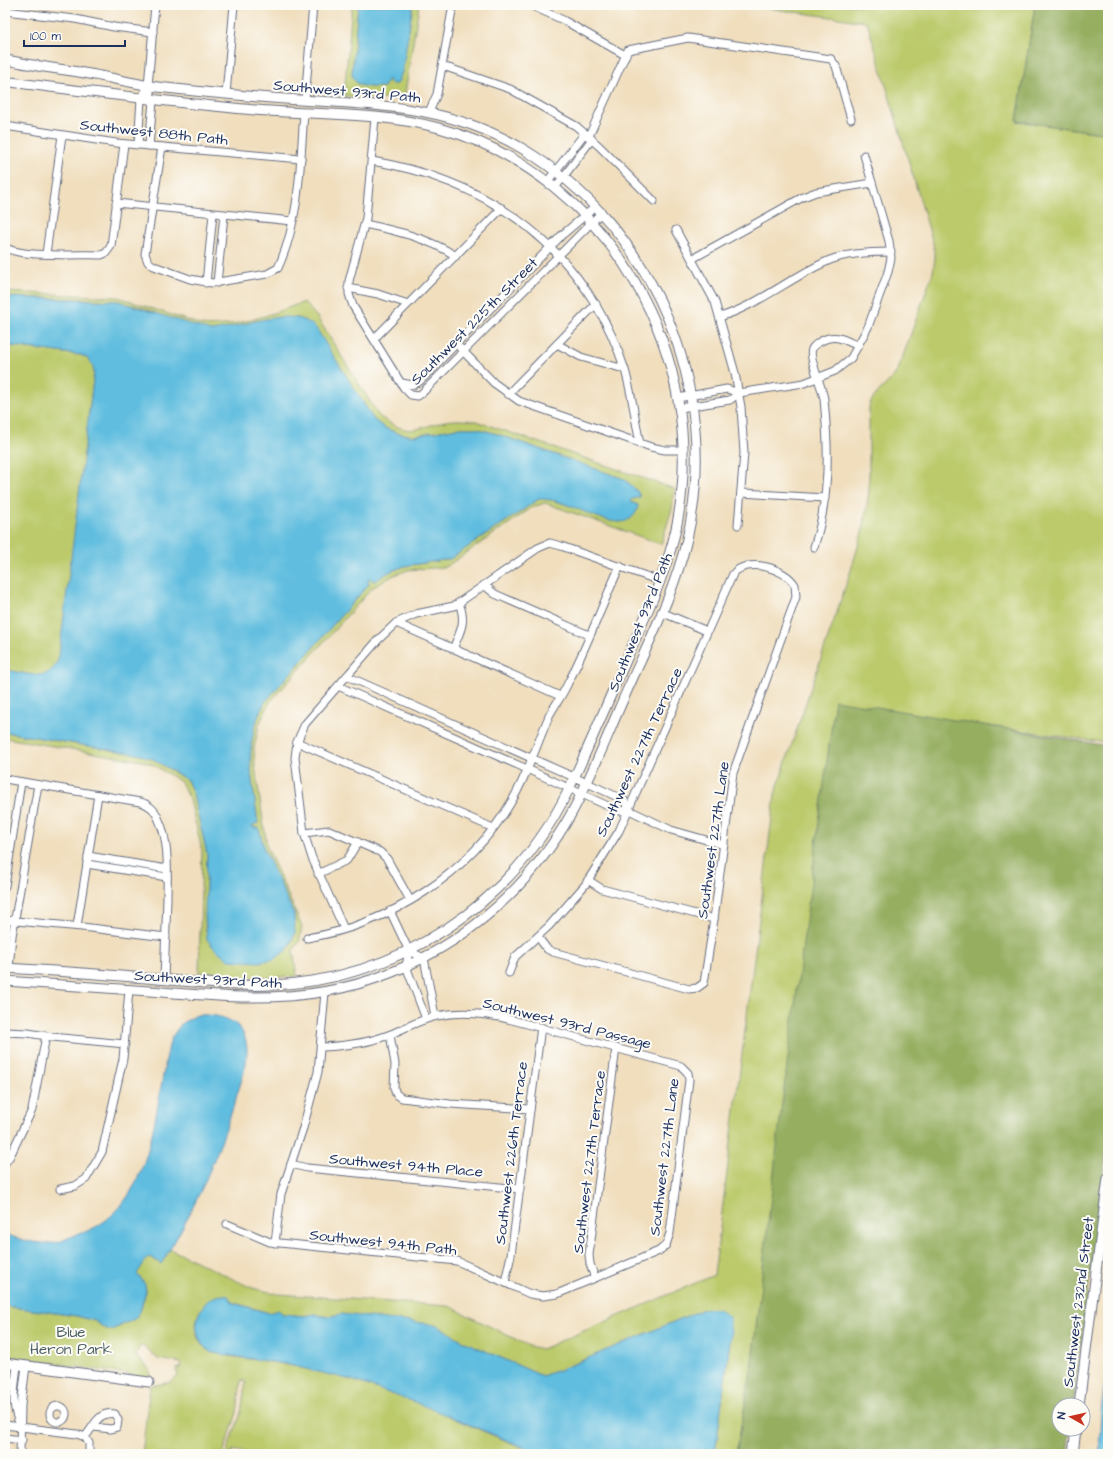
<svg xmlns="http://www.w3.org/2000/svg" width="1113" height="1459" viewBox="0 0 1113 1459" font-family="'Architects Daughter',sans-serif">
	<style>
		.green { fill: #bcca6c; stroke: #6c7c65 }
		.forest { fill: #95ae60; stroke: #586e5f }
		.water { fill: #61bddf; stroke: #3e769e }
		.lines { fill: none; stroke-linecap: round; stroke-linejoin: round }
		.street-casing { stroke: #666c7f; stroke-width: 9 }
		.secondary-casing { stroke: #666c7f; stroke-width: 11 }
		.street { stroke: #fff; stroke-width: 7 }
		.secondary { stroke: #fff; stroke-width: 9 }
		.labels { text-anchor: middle; stroke-width: 4; stroke-linejoin: round; paint-order: stroke }
		.street-label { font-size: 15px; fill: #1b2f5e; stroke: #fdfcf7 }
		.park-label { font-size: 15px; fill: #4b5e62; stroke: #fdfcf7 }
	</style>
	<rect width="100%" height="100%" fill="#fdfcf7"/>
	<filter id="ink" filterUnits="userSpaceOnUse"><feTurbulence type="fractalNoise" baseFrequency=".025" numOctaves="2"/><feDisplacementMap in="SourceGraphic" scale="8" xChannelSelector="R" yChannelSelector="G"/><feConvolveMatrix kernelMatrix="1 2 1 2 8 2 1 2 1" color-interpolation-filters="sRGB"/></filter>
	<filter id="wash" filterUnits="userSpaceOnUse"><feTurbulence type="fractalNoise" baseFrequency=".012" numOctaves="4" result="noise"/><feDisplacementMap in="SourceGraphic" scale="16" xChannelSelector="R" yChannelSelector="G"/><feGaussianBlur stdDeviation="0.9" result="paint"/><feColorMatrix in="noise" values="0 0 0 0 0 0 0 0 0 0 0 0 0 0 0 0 0 1.4 0 .05"/><feComposite in="paint" operator="in"/></filter>
	<g filter="url(#wash)">
		<rect width="100%" height="100%" fill="#f0debd"/>
		<g class="green">
			<polygon points="352,5 358,5 352,76 359,85 384,87 388,79 398,81 402,72 413,5 419,5 404,100 344,96"/>
			<path d="M744 5H1035L1017 121 1108 134V743L982 725 835 701 751 1371 736 1454H715L731 1333 704 1309 562 1369 542 1376 465 1342 438 1326 422 1323 335 1315 327 1317 314 1314 304 1316 283 1314 276 1311 269 1313 231 1302 228 1296C201 1291 184 1332 206 1348 220 1358 249 1358 265 1361 286 1364 307 1369 328 1373 365 1381 402 1396 437 1411 471 1426 505 1441 540 1454H253L233 1450 232 1454H227C229 1441 235 1431 239 1419 243 1407 243 1394 246 1382L241 1380 237 1413 223 1454H142L150 1386 171 1382 178 1376 176 1369 182 1367 181 1363 158 1359 144 1346 141 1345 136 1354 139 1360C146 1363 150 1370 152 1378L5 1356V1306L77 1316 95 1321 106 1329 112 1330 134 1319 140 1312 146 1291 145 1284 137 1274C140 1267 143 1259 151 1257L161 1264 170 1249 252 1288 278 1294 449 1306 529 1346 542 1349 714 1275 775 794 851 570 864 526 869 490V406C874 392 890 384 898 370L933 272 935 258 933 243 867 22Z"/>
			<path d="M5 292 118 297 201 325C234 329 274 313 304 302L317 317 379 416C406 435 412 431 441 422 452 419 464 420 476 421L675 489 672 509 661 544 545 503 533 507 453 562 445 567 408 570 392 576 372 588 270 702 259 725 254 748 255 766 267 847 302 927 299 942 293 950 297 976 257 978 199 972 202 851 190 800 181 782 152 764 142 761 5 738V732L137 754 153 759 187 780 193 793 207 854 205 930 288 949 294 937V914L264 849 259 828H253V825L258 823C252 777 242 745 265 702L369 584 368 579 370 578 375 581 389 572 405 566 450 559 539 499 552 500 620 522 636 512 638 505 631 502 632 499 640 497 637 491 624 479 497 434 474 428H458L413 436 397 433 385 428 374 420 299 318C267 316 240 332 211 331 188 330 159 312 136 306 93 296 49 299 5 297Z"/>
			<path d="M5 345 81 355C90 359 92 362 94 372L60 656C52 685 28 673 5 670Z"/>
		</g>
		<g class="forest">
			<polygon points="1035,5 1108,5 1108,134 1017,121"/>
			<polygon points="835,700 1108,746 1108,1138 1073,1405 1059,1405 1059,1429 1070,1429 1067,1454 736,1454 751,1371 781,1111"/>
		</g>
		<g class="water">
			<path d="M358 5H413L402 72 397 84H392L388 79 384 87C371 87 354 89 352 73Z"/>
			<path d="M5 297 118 301 211 331C242 328 291 303 316 328L374 420 385 428 397 433 413 436 458 428H474L497 434 624 479 637 491 640 497 632 499 631 502 638 505C638 514 629 522 620 522 593 521 566 498 539 499L450 559 405 566 389 572 374 581 369 578 368 579 369 584 265 702C242 745 252 777 258 823L253 825V828H259L264 849 294 914 295 932 288 949 275 959 259 962 229 960 213 947 207 939 205 916 207 854 193 793 187 780 153 759 137 754 5 732V670C28 673 52 685 59 656L94 372C92 362 90 359 81 355L5 345Z"/>
			<path d="M197 1015C215 1014 239 1018 245 1038 251 1056 242 1078 237 1095 218 1156 195 1210 161 1264L151 1257 147 1258 137 1274 145 1284 146 1291 140 1312 134 1319 112 1330 106 1329 95 1321 77 1316 5 1306V1234C21 1240 41 1246 59 1242 64 1240 70 1237 76 1235 157 1212 153 1104 171 1038L182 1023Z"/>
			<path d="M224 1295 228 1296 233 1303 269 1313 278 1310 283 1314 304 1316 314 1314 327 1317 342 1314 430 1324 438 1326 465 1342 542 1376 562 1369 704 1309H719L729 1317 731 1334 715 1454H540L417 1403 352 1380 285 1364 214 1353C186 1343 194 1295 224 1295Z"/>
			<polygon points="1108,1356 1108,1454 1099,1454 1101,1411"/>
		</g>
	</g>
	<g filter="url(#ink)">
		<g class="lines">
			<defs>
				<g id="street">
					<polyline points="530,5 563,20 625,55"/>
					<polyline points="5,11 75,19 114,27 153,32"/>
					<polyline points="443,66 510,89 576,126 599,146 654,201"/>
					<polyline points="148,86 153,101 149,146"/>
					<polyline points="226,94 234,5"/>
					<polyline points="305,100 313,5"/>
					<polyline points="429,112 437,94 453,5"/>
					<polyline points="375,118 366,218 349,281 349,294 353,306 404,388 411,395 418,396 422,393 601,213"/>
					<polyline points="5,126 116,143 301,159"/>
					<polyline points="589,136 628,50 688,38 831,59 836,66 851,119"/>
					<polyline points="138,145 141,99 148,86 155,5"/>
					<path d="M162 147 145 254 148 262 154 266 190 279 212 283 267 274 278 268C300 220 300 165 304 113"/>
					<path d="M372 161C492 181 586 250 625 370 632 394 635 419 640 444"/>
					<polyline points="547,182 585,133"/>
					<polyline points="555,188 592,139"/>
					<polyline points="116,203 292,221"/>
					<path d="M365 224C397 231 428 238 456 256"/>
					<polyline points="676,230 715,302 735,373 741,407 744,453 738,525"/>
					<path d="M5 247C19 258 81 254 101 255L106 253 111 246 124 144"/>
					<polyline points="46,254 62,135"/>
					<polyline points="692,259 803,197 816,192 872,183"/>
					<polyline points="206,283 213,214"/>
					<polyline points="217,283 224,215"/>
					<polyline points="348,288 378,294 408,304"/>
					<path d="M720 317C759 305 792 276 830 260 848 253 872 252 891 252"/>
					<polyline points="374,339 502,208"/>
					<polyline points="557,344 581,357 624,369"/>
					<polyline points="460,348 494,383 519,401 651,447 665,450 683,450"/>
					<polyline points="402,383 413,385 420,381 562,235 595,207"/>
					<polyline points="508,394 596,304"/>
					<polyline points="678,398 727,389 739,393 804,383 835,371 851,358 868,327 888,272 891,258 889,241 864,155"/>
					<polyline points="680,408 730,400 739,393"/>
					<polyline points="742,493 825,498"/>
					<path d="M814 547C830 497 829 451 824 399 822 386 808 357 812 349 814 345 818 343 821 341 835 333 845 340 858 346"/>
					<polyline points="484,585 495,594 589,635"/>
					<polyline points="661,612 707,631"/>
					<polyline points="396,623 560,696"/>
					<path d="M453 649C460 631 467 623 459 603"/>
					<polyline points="347,676 596,787 624,800 629,810"/>
					<polyline points="338,686 527,769 619,811 629,810 671,830 724,845"/>
					<polyline points="297,742 493,828"/>
					<path d="M5 779 140 802C149 804 156 811 159 820 170 844 167 873 167 899 166 926 165 953 164 979"/>
					<polyline points="304,833 329,830 380,852 387,859 410,900"/>
					<polyline points="88,856 167,869"/>
					<polyline points="87,864 167,877"/>
					<polyline points="318,874 347,860 358,842"/>
					<polyline points="588,880 602,889 714,919"/>
					<polyline points="5,886 21,782"/>
					<polyline points="390,911 409,951"/>
					<polyline points="5,920 82,927 166,937"/>
					<polyline points="77,926 98,795"/>
					<polyline points="344,929 312,858 304,833 295,758 297,742 305,724 378,640 396,623 416,614 454,606 538,548 550,543 561,546 660,581"/>
					<path d="M307 938C391 924 470 874 513 799 528 773 537 744 549 716 555 705 562 696 567 685 587 647 602 605 620 566"/>
					<polyline points="409,951 424,958 435,1016"/>
					<polyline points="409,951 406,966 426,1019"/>
					<path d="M509 973 515 957 549 926 585 885 619 831 733 574C747 557 785 568 795 585L796 597 733 773 714 919 704 983 697 988 689 989 553 952 547 949 538 937"/>
					<polyline points="5,974 9,968 12,936 38,785"/>
					<polyline points="5,1032 28,1033 52,1037 125,1044"/>
					<polyline points="390,1035 395,1064 394,1088 396,1094 402,1098 450,1104 530,1109"/>
					<polyline points="5,1163 10,1156 32,1110 46,1036"/>
					<polyline points="291,1164 307,1168 520,1189"/>
					<polyline points="60,1189 75,1186 86,1179 102,1152 123,1059 129,990"/>
					<path d="M227 1224 270 1242 457 1261 530 1294 543 1296 557 1294 659 1251 666 1245 670 1233 689 1080 688 1073 681 1066 516 1021C490 1014 464 1010 437 1016 421 1019 406 1028 391 1034 369 1043 345 1046 322 1047"/>
					<polyline points="275,1243 281,1194 303,1128 318,1072 325,992"/>
					<polyline points="595,1278 590,1264 589,1255 616,1048"/>
					<polyline points="505,1282 511,1255 541,1027"/>
					<path d="M17 1365C15 1388 10 1403 20 1425"/>
					<circle cx="58" cy="1414" r="8"/>
					<polyline points="5,1425 77,1434 85,1437"/>
					<path d="M85 1437C95 1425 98 1411 115 1414L118 1420 117 1427 111 1429 94 1427"/>
					<polyline points="85,1437 89,1443 89,1454"/>
					<polyline points="5,1438 22,1440"/>
					<polyline points="20,1454 21,1405 26,1366"/>
				</g>
				<g id="secondary">
					<path d="M5 60C15 61 24 64 33 65 55 69 78 71 100 76 122 80 143 86 166 88 210 93 255 97 300 100 381 105 450 106 523 149 655 228 722 390 687 539 673 598 643 653 619 709 604 744 590 780 571 814 537 875 484 927 421 959 327 1007 250 999 149 991 101 988 53 984 5 981"/>
					<path d="M5 79 10 82C92 92 173 103 255 110 316 115 380 112 439 128 610 175 712 359 676 529 666 574 646 614 628 656 608 701 589 747 568 791 512 905 398 980 271 985 241 987 211 983 181 981 123 976 64 971 5 968"/>
					<polyline points="5,1363 149,1382"/>
					<polyline points="1079,1405 1108,1178"/>
					<polyline points="1073,1454 1076,1429"/>
				</g>
			</defs>
			<use href="#street" class="street-casing"/>
			<use href="#secondary" class="secondary-casing"/>
			<use href="#street" class="street"/>
			<use href="#secondary" class="secondary"/>
		</g>
	</g>
	<g class="labels">
		<g class="street-label">
			<text transform="translate(347 91) rotate(5)" y="5">Southwest 93rd Path</text>
			<text transform="translate(154 132) rotate(6)" y="5">Southwest 88th Path</text>
			<text transform="translate(474 321) rotate(-45)" y="5">Southwest 225th Street</text>
			<text transform="translate(640 622) rotate(-68)" y="5">Southwest 93rd Path</text>
			<text transform="translate(639 752) rotate(-65)" y="5">Southwest 227th Terrace</text>
			<text transform="translate(713 840) rotate(-82)" y="5">Southwest 227th Lane</text>
			<text transform="translate(208 979) rotate(3)" y="5">Southwest 93rd Path</text>
			<text transform="translate(567 1023) rotate(14)" y="5">Southwest 93rd Passage</text>
			<text transform="translate(511 1153) rotate(-83)" y="5">Southwest 226th Terrace</text>
			<text transform="translate(664 1157) rotate(-83)" y="5">Southwest 227th Lane</text>
			<text transform="translate(589 1162) rotate(-83)" y="5">Southwest 227th Terrace</text>
			<text transform="translate(406 1165) rotate(5)" y="5">Southwest 94th Place</text>
			<text transform="translate(383 1242) rotate(6)" y="5">Southwest 94th Path</text>
			<text transform="translate(1078 1302) rotate(-83)" y="5">Southwest 232nd Street</text>
		</g>
		<g class="park-label">
			<text x="71" y="1337">Blue<tspan x="71" dy="17">Heron Park</tspan></text>
		</g>
	</g>
	<rect width="1113" height="1459" fill="none" stroke="#fdfcf7" stroke-width="20"/>
	<g transform="translate(1071 1417) rotate(278)"><circle r="19" fill="#fdfcf7" stroke="#a3aaba"/>
	<path d="M0-3L7 15L0 10L-7 15Z" fill="#c8321e"/>
	<text y="-6" font-size="11" font-weight="bold" text-anchor="middle" fill="#1b2f5e">N</text>
	</g>
	<path d="M24 40v6h101v-6" fill="none" stroke="#1b2f5e" stroke-width="2"/>
	<text x="30" y="40" font-size="12" fill="#1b2f5e" stroke="#fdfcf7" stroke-width="3" paint-order="stroke">100 m</text>
</svg>
